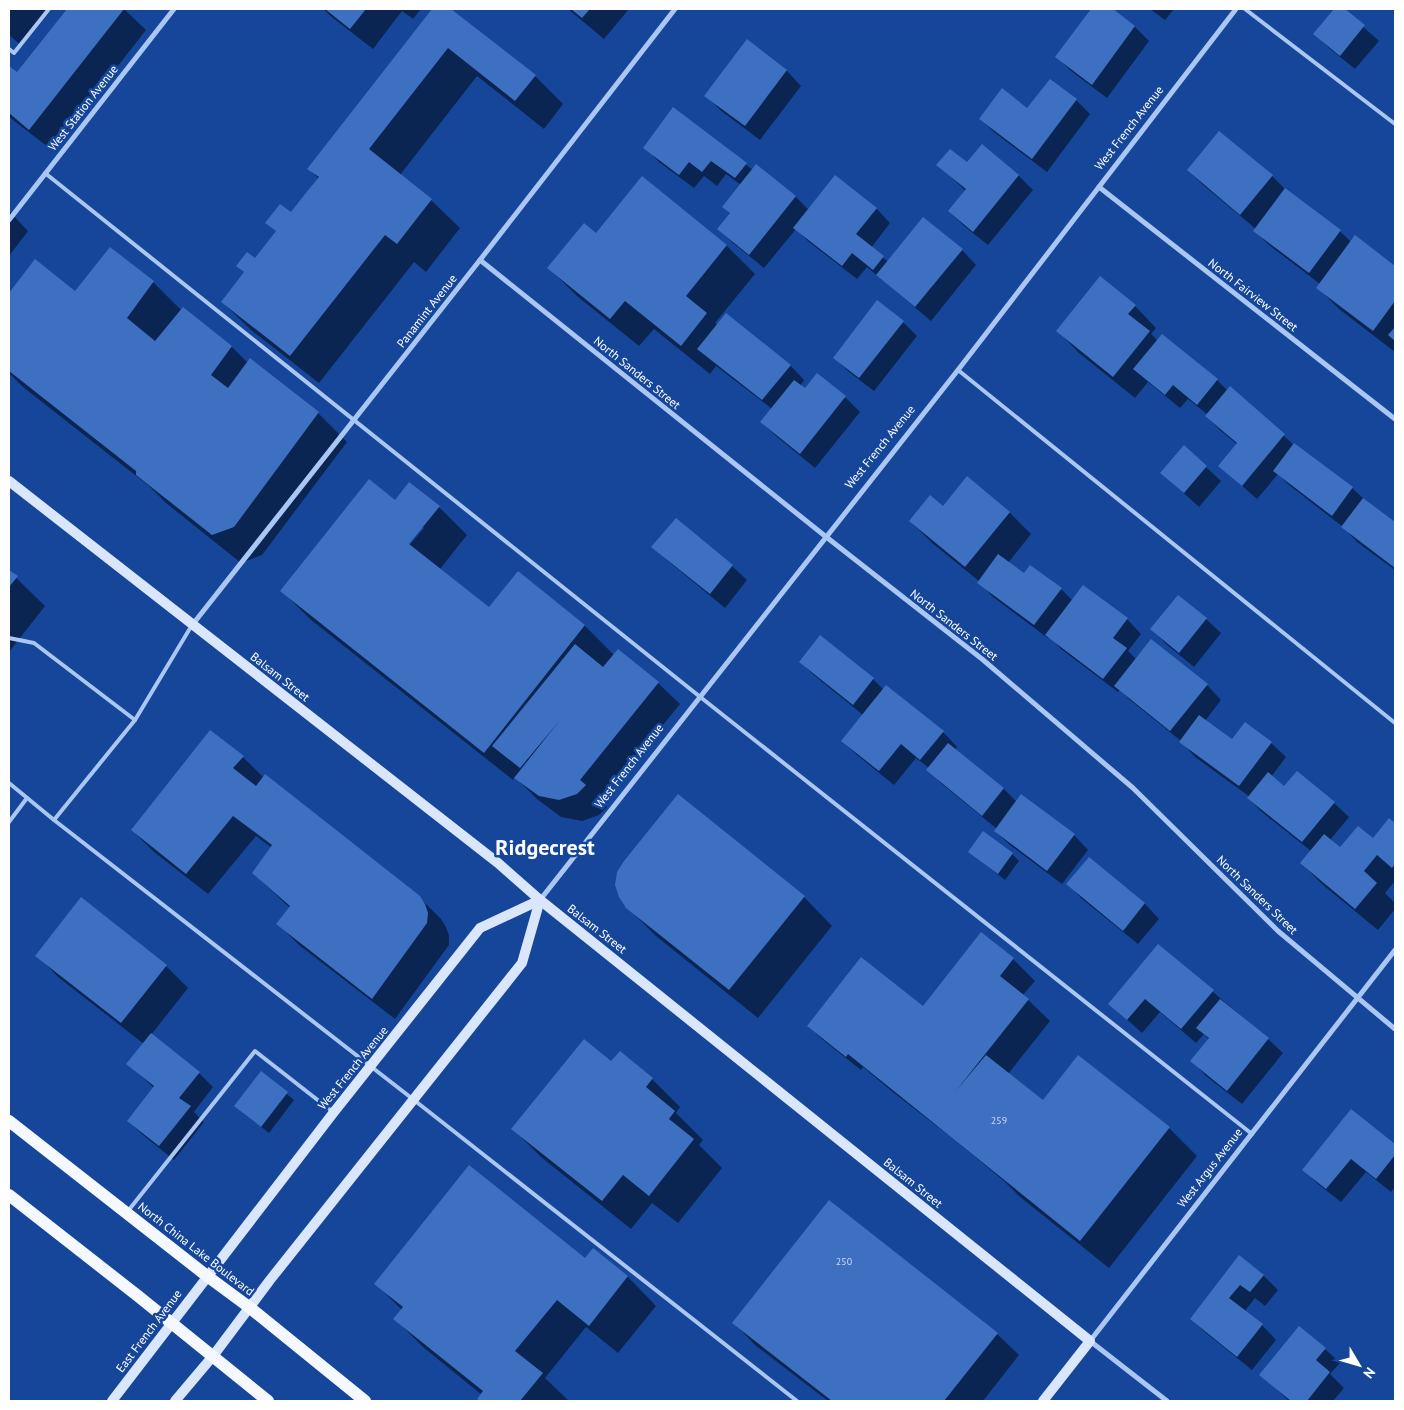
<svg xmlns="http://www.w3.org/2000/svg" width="1404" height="1410" viewBox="0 0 1404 1410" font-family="'PT Sans',sans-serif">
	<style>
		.shadow { fill: #0007; fill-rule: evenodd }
		.building { fill: #3e70c1 }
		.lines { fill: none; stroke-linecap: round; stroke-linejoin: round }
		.lane { stroke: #aac6f2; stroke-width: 4 }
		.street { stroke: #aac6f2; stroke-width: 5 }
		.secondary { stroke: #d9e6fc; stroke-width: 10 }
		.primary { stroke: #f5f8ff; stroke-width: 12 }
		.labels { text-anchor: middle; stroke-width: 5; stroke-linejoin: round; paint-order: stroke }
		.number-label { font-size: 10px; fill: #cfdbf0 }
		.street-label { font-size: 12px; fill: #fff; stroke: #15469a }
		.town-label { font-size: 22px; font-weight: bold; fill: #fff; stroke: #15469a }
	</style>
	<rect width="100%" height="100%" fill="#15469a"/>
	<g class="shadow">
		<polygon points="9,9 52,9 22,46 9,35"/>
		<polygon points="69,9 124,9 146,30 52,150 9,117 9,67 17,74"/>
		<polygon points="323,9 421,9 413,19 402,11 373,49 333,18"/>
		<polygon points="434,9 449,9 535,76 563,104 544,129 477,76 400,175 431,200 460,228 426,272 414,262 319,383 251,330 222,302 245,273 237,266 255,259 277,232 267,223 291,214 319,179 309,169"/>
		<polygon points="568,9 629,9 604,39"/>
		<polygon points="1093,9 1110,9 1135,27 1149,41 1107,98 1071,71 1057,57"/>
		<polygon points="1150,9 1174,9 1165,20"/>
		<polygon points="1335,9 1343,9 1379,41 1355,69 1329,48 1315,34"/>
		<polygon points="747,41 787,71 801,86 760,140 720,110 706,95"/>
		<polygon points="1076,100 1090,114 1047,172 995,133 980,119"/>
		<polygon points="673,109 753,170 756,165 796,197 809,210 876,208 890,223 871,248 888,262 962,250 976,265 931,321 867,267 857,279 809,242 796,229 764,268 733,243 719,229 731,214 741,185 726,174 717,186 704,176 694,188 659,162 645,147"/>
		<polygon points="1219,133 1272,176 1287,191 1340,231 1351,242 1355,237 1395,267 1395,352 1339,309 1317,287 1320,284 1269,245 1255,231 1256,229 1203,185 1188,170"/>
		<polygon points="982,146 1019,176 1033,190 988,245 964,226 949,211 966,191 938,165 967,164"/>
		<polygon points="643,178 727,246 755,274 715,323 790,365 804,380 800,386 805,390 817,375 845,397 860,412 815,468 776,436 761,422 772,409 716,366 710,374 654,329 639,346 577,296 549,268 596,235"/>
		<polygon points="9,211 28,231 9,256"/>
		<polygon points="35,261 75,293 153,282 182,311 232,347 248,363 251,359 318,413 347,442 262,555 241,563 166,503 149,486 23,387 9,373 9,295"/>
		<polygon points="1135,306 1156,328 1151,334 1158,341 1217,380 1228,391 1230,388 1294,445 1352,488 1365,500 1395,524 1395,570 1357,542 1343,527 1289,485 1278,474 1257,499 1220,466 1238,445 1221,431 1206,416 1208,415 1188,399 1180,408 1148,382 1135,398 1079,353 1058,331"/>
		<polygon points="903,322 917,336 874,391 849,372 835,358"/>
		<polygon points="1206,467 1221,481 1199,507 1162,473"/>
		<polygon points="967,478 1010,513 1031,534 1008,563 1024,575 1061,589 1073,601 1127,619 1141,634 1128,651 1137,660 1152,641 1207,685 1221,700 1205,721 1232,741 1271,743 1286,757 1271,777 1284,788 1334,803 1349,817 1330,840 1340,849 1373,840 1389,820 1395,825 1395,881 1385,893 1395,903 1395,909 1378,930 1323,885 1301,863 1311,851 1263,813 1248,798 1250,797 1195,757 1181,741 1130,700 1120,690 1118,692 1061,649 1050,637 1049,639 993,597 979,582 979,581 932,543 910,521 943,508"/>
		<path d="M395 502 439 507 467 535 440 569 489 608 518 573 585 626 614 655 658 683 680 704 601 802 607 807 599 815 582 821 561 817 537 799 515 777 513 780 310 619 282 591ZM422 526 424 528 406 549 405 548Z"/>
		<polygon points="676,520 732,566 747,580 725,608 668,561 653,547"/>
		<polygon points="9,571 45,606 9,652"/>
		<polygon points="1178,596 1206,619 1221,633 1194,667 1166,644 1152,629"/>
		<polygon points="820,637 873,679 884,690 887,686 943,732 957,747 955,750 1004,789 1017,802 1074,835 1088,850 1062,884 1010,845 995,831 997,829 942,784 927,770 929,768 916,758 894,785 857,755 842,741 863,715 815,676 800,662"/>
		<polygon points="243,757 264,778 419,897 441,919 446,927 449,936 449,945 395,1019 299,945 277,923 290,908 253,873 272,848 256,836 208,894 154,852 132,830"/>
		<polygon points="678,796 804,897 832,926 758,1018 656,936 627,907"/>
		<polygon points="1012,854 1019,861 1005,880 977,858"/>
		<polygon points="1089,859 1145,904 1159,919 1138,944 1082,899 1068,884"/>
		<polygon points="82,899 166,966 188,988 151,1035 199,1073 213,1087 194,1112 204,1122 174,1160 143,1135 128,1121 154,1088 128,1064 144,1044 58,977 37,955"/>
		<polygon points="1158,945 1268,1039 1283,1053 1242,1104 1206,1076 1192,1061 1209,1040 1204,1034 1196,1043 1160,1012 1142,1033 1110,1004"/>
		<polygon points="1013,959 1035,981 1023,995 1050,1021 1008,1074 1043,1102 1169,1128 1197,1156 1109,1268 1019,1196 1005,1182 956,1141 894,1093 863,1067 861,1070 823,1040 808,1026 923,1008"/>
		<polygon points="611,1063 652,1079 680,1107 676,1113 703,1140 699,1145 722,1168 678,1223 652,1203 631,1229 541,1157 513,1129"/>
		<polygon points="261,1073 294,1100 269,1133 243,1113"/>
		<polygon points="1352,1111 1395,1146 1395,1187 1391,1192 1366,1172 1341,1202 1318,1184 1304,1170"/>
		<polygon points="594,1250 628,1277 656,1306 618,1353 586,1327 545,1378 569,1401 482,1401 479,1398 482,1395 423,1347 395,1319 402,1310 376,1284 585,1260"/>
		<polygon points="1240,1257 1263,1275 1278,1290 1265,1306 1255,1298 1244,1312 1262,1325 1276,1340 1252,1370 1206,1333 1191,1319"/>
		<polygon points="734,1323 997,1334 1019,1355 983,1401 828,1401 755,1345"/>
		<polygon points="1325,1349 1340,1363 1330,1374 1344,1388 1333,1401 1289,1401 1261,1375"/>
	</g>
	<g class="building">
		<polygon points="67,9 124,9 29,130 9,113 9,66 17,72"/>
		<polygon points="325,9 366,9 350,29"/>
		<polygon points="432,9 451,9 536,75 515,101 448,48 369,149 432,199 397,244 385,235 290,356 221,302 244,272 236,266 247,252 255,258 276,231 265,223 280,204 291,212 305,194 319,177 307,169"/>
		<polygon points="571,9 590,9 582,18"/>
		<polygon points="1091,9 1113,9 1135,26 1092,85 1055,57"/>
		<polygon points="1334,9 1345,9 1365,25 1340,56 1313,34"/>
		<polygon points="747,39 787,70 745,126 704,96"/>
		<polygon points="1050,79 1077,99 1032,159 979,119 1002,88 1027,108"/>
		<polygon points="673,107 747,163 735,178 711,161 702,172 689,162 679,175 643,148"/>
		<polygon points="1219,131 1273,175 1240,215 1187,170"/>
		<polygon points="982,144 1019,175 973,232 948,211 966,189 936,165 950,149 967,162"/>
		<polygon points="756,164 796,196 749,255 717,229 730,213 722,207"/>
		<polygon points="835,175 877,208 856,234 884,256 873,270 852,253 842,266 793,228"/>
		<polygon points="642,176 727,245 686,296 707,313 681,346 625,301 610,319 547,268 584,223 596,233"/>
		<polygon points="1285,188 1341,230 1309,273 1253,231"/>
		<polygon points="923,217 963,249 915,307 876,275"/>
		<polygon points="1355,235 1395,266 1395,301 1373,331 1316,288"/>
		<polygon points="110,247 154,281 127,318 155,341 183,307 232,346 211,375 228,388 250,358 319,412 234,527 212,535 136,475 136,471 9,371 9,293 35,259 75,291"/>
		<polygon points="1100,276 1136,305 1128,314 1150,331 1113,377 1056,331"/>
		<polygon points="877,300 904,321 859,378 833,358"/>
		<polygon points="726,313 791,365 762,400 697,349"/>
		<polygon points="1395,327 1395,341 1388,335"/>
		<polygon points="1162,334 1218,379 1197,405 1173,385 1165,395 1133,369"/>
		<polygon points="817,373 846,396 800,454 760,422 794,380 805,388"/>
		<polygon points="1230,386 1285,434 1242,486 1218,466 1237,443 1205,416"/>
		<polygon points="1294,443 1353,487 1332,516 1273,471"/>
		<polygon points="1184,445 1207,466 1184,493 1160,473"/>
		<polygon points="967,476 1010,512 965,567 909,521 930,495 943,506"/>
		<polygon points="369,479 395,500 409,482 440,506 409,544 489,607 518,571 585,625 484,753 280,591"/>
		<polygon points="1363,498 1395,522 1395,568 1341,527"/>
		<polygon points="676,518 733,565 710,594 651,547"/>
		<polygon points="998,554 1024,573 1030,565 1062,588 1034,625 977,583"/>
		<polygon points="9,570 18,576 9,587"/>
		<polygon points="1083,585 1128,618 1113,638 1127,648 1103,679 1045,635"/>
		<polygon points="1178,595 1207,618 1179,653 1150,629"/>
		<polygon points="820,635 874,678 853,705 799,662"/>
		<polygon points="1151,639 1208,684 1170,731 1114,686"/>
		<polygon points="575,644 603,667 618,649 659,682 580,780 586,785 577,794 559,800 539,796 514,778 560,720 520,768 492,746"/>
		<polygon points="886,685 944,731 920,760 901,744 879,771 841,741"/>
		<polygon points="1199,715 1232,739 1245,722 1272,742 1239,786 1179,742"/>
		<polygon points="210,730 244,756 233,768 256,786 265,774 420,896 425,904 428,913 427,923 372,999 276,924 290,906 252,873 272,845 233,816 186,874 131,830"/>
		<polygon points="948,743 1004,788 982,816 926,770"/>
		<polygon points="1297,771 1335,802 1302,842 1247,798 1268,772 1284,786"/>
		<polygon points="678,794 805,896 729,990 626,908 619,897 615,885 617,872 624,861"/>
		<polygon points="1021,794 1075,834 1047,871 994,831"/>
		<polygon points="1389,818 1395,823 1395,864 1392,868 1377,855 1364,871 1377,883 1355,909 1300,863 1324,834 1340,847 1358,826 1373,838"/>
		<polygon points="983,831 1013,853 998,874 968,852"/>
		<polygon points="1089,857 1145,903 1123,931 1066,884"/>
		<polygon points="81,897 167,965 121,1023 35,956"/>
		<polygon points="981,932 1014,958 1000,976 1029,999 955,1092 986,1055 1043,1100 1078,1055 1170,1127 1080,1241 848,1054 846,1057 807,1026 861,957 923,1006"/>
		<polygon points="1158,944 1214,990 1181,1029 1145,999 1127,1020 1108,1004"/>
		<polygon points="1220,999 1269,1038 1227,1091 1190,1061 1209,1038 1196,1028"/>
		<polygon points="151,1033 200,1072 179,1098 191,1106 159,1146 127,1121 154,1086 126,1064"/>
		<polygon points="584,1039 611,1061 620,1051 653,1078 646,1087 675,1111 669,1119 694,1139 649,1196 623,1175 602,1201 511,1129"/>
		<polygon points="261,1071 288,1092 261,1127 234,1106"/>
		<polygon points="1351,1109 1395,1144 1395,1155 1376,1179 1351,1159 1326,1189 1302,1170"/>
		<polygon points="469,1165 585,1258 593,1248 628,1276 589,1326 557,1300 515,1351 543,1373 520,1401 480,1401 477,1399 483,1391 393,1319 403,1307 374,1284"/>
		<polygon points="829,1200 998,1333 944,1401 832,1401 732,1323"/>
		<polygon points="1239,1255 1264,1275 1250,1292 1240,1285 1229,1298 1263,1324 1237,1357 1190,1319"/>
		<polygon points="1299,1326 1326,1348 1316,1360 1330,1372 1307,1401 1291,1401 1259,1375"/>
	</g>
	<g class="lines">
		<g class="lane">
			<polyline points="1245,9 1395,124"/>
			<polyline points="9,49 14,53 49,9"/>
			<polyline points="45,173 699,696 1252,1134"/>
			<polyline points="958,370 1395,723"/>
			<polyline points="9,638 34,643 135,720"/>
			<polyline points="9,783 54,820 135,720 192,625"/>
			<polyline points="54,820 414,1100 797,1401"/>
			<polyline points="9,822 27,798"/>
			<polyline points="128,1211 255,1051 333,1112"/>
		</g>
		<g class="street">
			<polyline points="1099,187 1395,419"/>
			<polyline points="9,220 174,9"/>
			<polyline points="480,260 825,536 982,659 1133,788 1278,931 1395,1029"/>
			<polyline points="193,624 480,260 675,9"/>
			<polyline points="540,900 958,370 1236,9"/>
			<polyline points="1167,1401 1090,1341 1395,950"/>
		</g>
		<g class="secondary">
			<polyline points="9,481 498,863 540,900 1090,1341 1043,1401"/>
			<polyline points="112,1401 334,1112 480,928 540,900"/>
			<polyline points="175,1401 213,1356 270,1280 522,963 540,900"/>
		</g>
		<g class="primary">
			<polyline points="9,1121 207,1276 249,1307 365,1401"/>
			<polyline points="9,1195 138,1296 268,1401"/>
		</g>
	</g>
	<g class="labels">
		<g class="number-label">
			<text x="999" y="1124">259</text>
			<text x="844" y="1265">250</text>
		</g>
		<g class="street-label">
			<text transform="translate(83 108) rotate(-52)" y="4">West Station Avenue</text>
			<text transform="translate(1129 128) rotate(-52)" y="4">West French Avenue</text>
			<text transform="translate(1253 295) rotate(38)" y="4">North Fairview Street</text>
			<text transform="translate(427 311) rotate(-52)" y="4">Panamint Avenue</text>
			<text transform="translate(637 373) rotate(39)" y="4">North Sanders Street</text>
			<text transform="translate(880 447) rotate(-51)" y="4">West French Avenue</text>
			<text transform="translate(954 625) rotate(38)" y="4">North Sanders Street</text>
			<text transform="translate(280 677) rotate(38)" y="4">Balsam Street</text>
			<text transform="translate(629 766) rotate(-52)" y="4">West French Avenue</text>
			<text transform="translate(1257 895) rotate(44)" y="4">North Sanders Street</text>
			<text transform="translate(597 929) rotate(38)" y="4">Balsam Street</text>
			<text transform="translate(353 1068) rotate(-51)" y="4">West French Avenue</text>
			<text transform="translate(1210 1168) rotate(-52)" y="4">West Argus Avenue</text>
			<text transform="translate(913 1183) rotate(39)" y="4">Balsam Street</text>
			<text transform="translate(196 1249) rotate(38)" y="4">North China Lake Boulevard</text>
			<text transform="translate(149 1331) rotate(-53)" y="4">East French Avenue</text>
		</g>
		<g class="town-label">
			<text x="545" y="855">Ridgecrest</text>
		</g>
	</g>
	<rect width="1404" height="1410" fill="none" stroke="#ffffff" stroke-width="20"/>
	<g transform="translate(1359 1365) rotate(128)" stroke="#15469a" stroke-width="4" paint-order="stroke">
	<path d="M0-4L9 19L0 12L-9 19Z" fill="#ffffff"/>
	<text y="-8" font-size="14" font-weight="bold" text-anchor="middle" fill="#ffffff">N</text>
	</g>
</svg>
